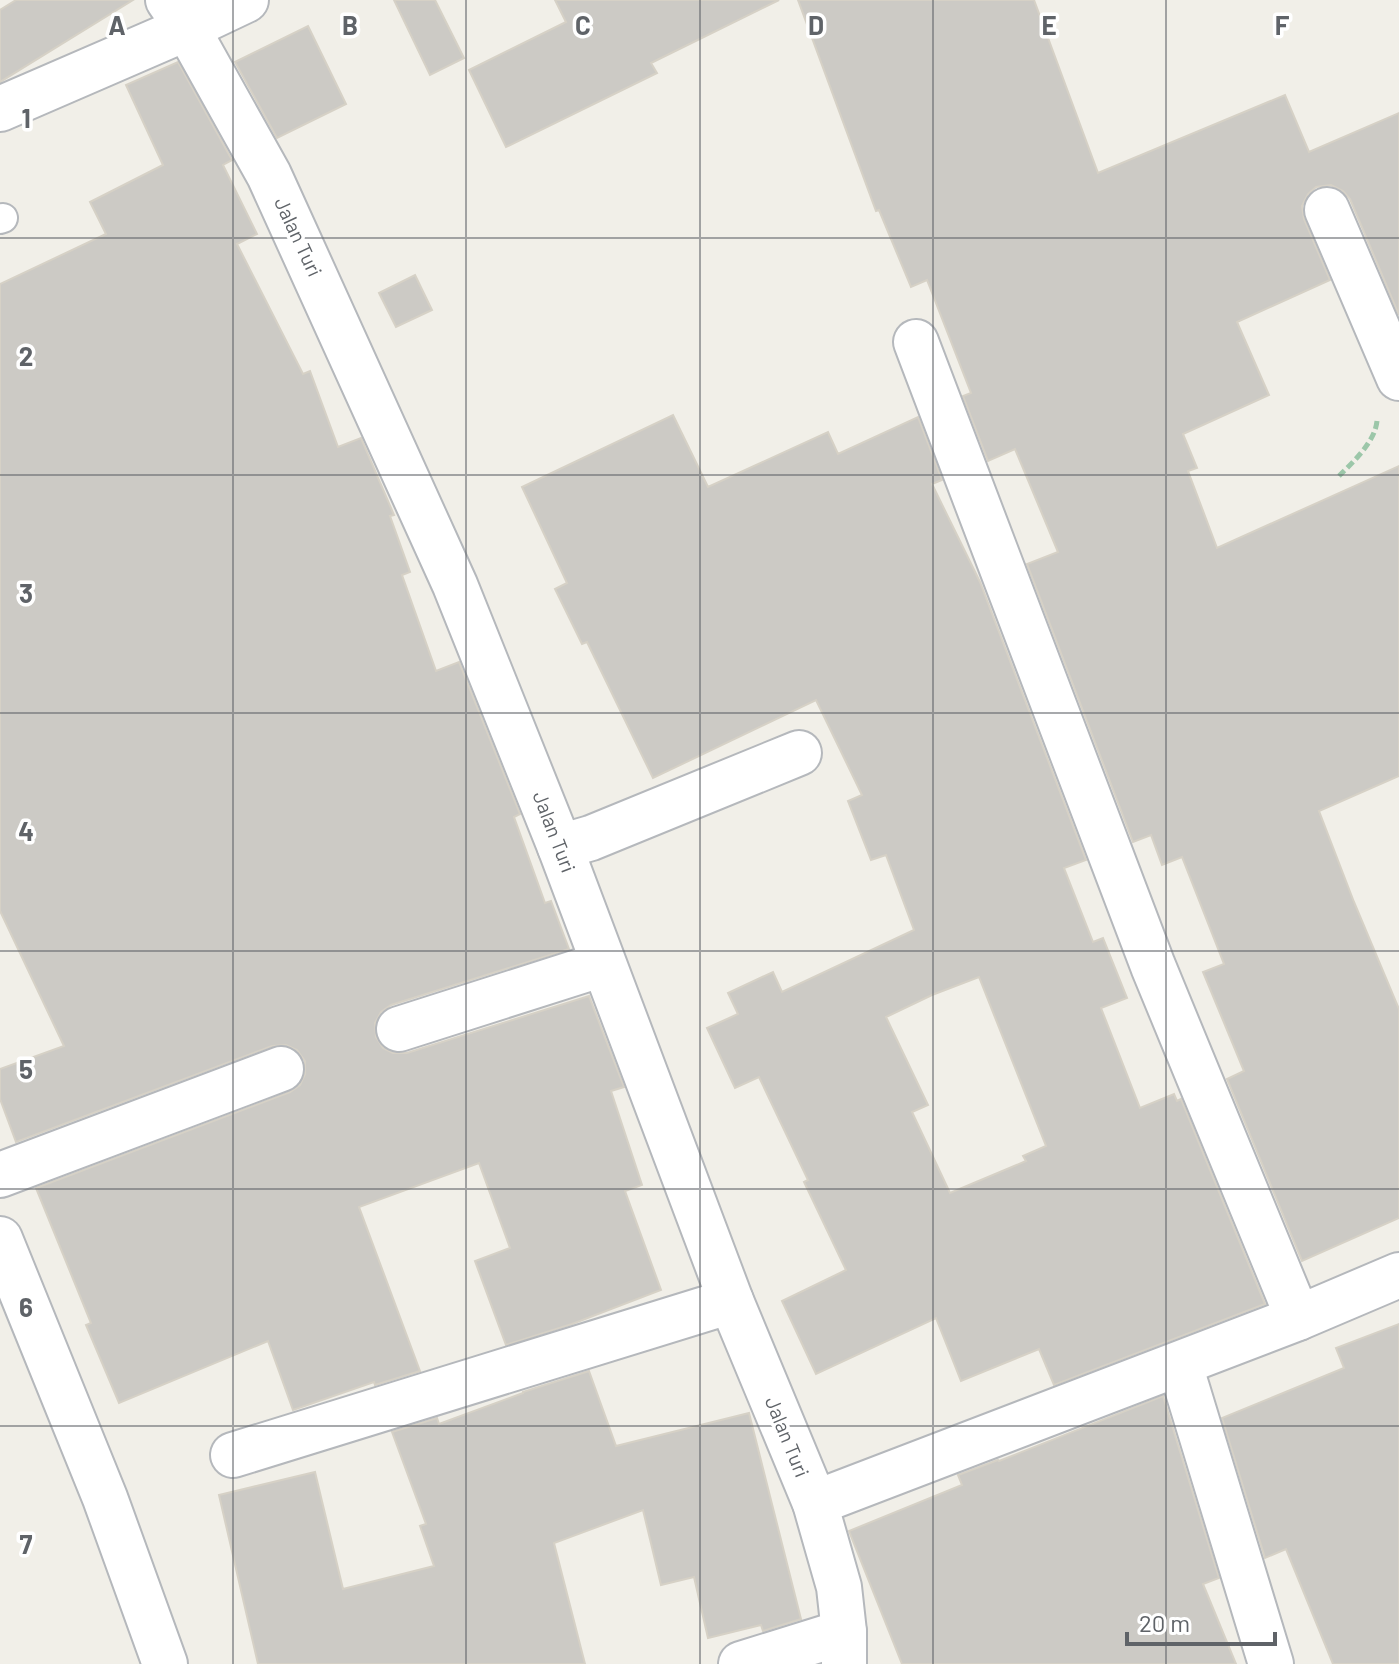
<svg xmlns="http://www.w3.org/2000/svg" width="1399" height="1664" viewBox="0 0 1399 1664" font-family="Barlow,sans-serif">
	<style>
		.building { fill: #cccac5; stroke: #d6d1c6; stroke-width: 2; fill-rule: evenodd }
		.lines { fill: none; stroke-linecap: round; stroke-linejoin: round }
		.lane-casing { stroke: #b5b8bc; stroke-width: 32 }
		.street-casing { stroke: #b5b8bc; stroke-width: 48 }
		.path { stroke: #9cc7a9; stroke-width: 5; stroke-dasharray: 8 4; stroke-linecap: butt }
		.lane { stroke: #fff; stroke-width: 28 }
		.street { stroke: #fff; stroke-width: 44 }
		.grid { fill: none; stroke: #5f6368; stroke-width: 2; stroke-opacity: 0.55 }
		.labels { text-anchor: middle; stroke-width: 7; stroke-linejoin: round; paint-order: stroke }
		.street-label { font-size: 20px; fill: #5f6368; stroke: #fff }
		.grid-label { font-size: 26px; text-anchor: middle; font-weight: bold; fill: #5f6368; stroke: #fff; stroke-width: 7; stroke-linejoin: round; paint-order: stroke }
	</style>
	<rect width="100%" height="100%" fill="#f1efe8"/>
	<g class="building">
		<polygon points="16,0 133,0 0,82 0,10"/>
		<polygon points="394,0 435,0 464,58 430,75"/>
		<polygon points="555,0 779,0 651,63 657,73 506,147 469,70 566,22"/>
		<polygon points="798,0 1034,0 1098,173 1285,95 1309,152 1399,113 1399,315 1350,199 1343,191 1331,185 1316,187 1308,194 1302,206 1304,219 1330,280 1237,322 1269,395 1183,434 1197,468 1188,471 1217,548 1399,466 1399,776 1319,811 1354,902 1399,1009 1399,1218 1302,1261 1227,1079 1244,1071 1203,972 1224,964 1182,857 1162,865 1151,835 1133,842 1027,564 1058,552 1015,449 988,461 963,396 971,393 927,280 911,287 879,210 876,211"/>
		<polygon points="308,26 346,104 277,138 235,62"/>
		<polygon points="178,62 232,160 223,165 257,234 237,244 303,374 310,371 338,447 361,438 394,515 390,516 410,572 402,575 436,671 459,662 520,814 514,817 545,903 551,901 569,949 391,1005 381,1012 375,1023 376,1037 383,1048 393,1053 407,1053 589,996 624,1087 611,1091 642,1185 625,1191 661,1290 572,1324 506,1345 475,1261 510,1248 479,1163 359,1207 420,1371 375,1385 374,1382 293,1410 268,1341 119,1403 86,1325 91,1323 36,1188 290,1092 300,1085 305,1074 305,1061 297,1050 286,1045 272,1046 16,1142 0,1099 0,1069 64,1046 0,911 0,284 106,234 90,202 163,165 126,85"/>
		<polygon points="415,275 432,310 396,327 379,293"/>
		<path d="M673 415 708 487 828 432 838 454 918 417 942 480 932 484 980 582 1086 860 1064 868 1093 942 1103 938 1127 998 1101 1008 1140 1108 1174 1094 1177 1101 1181 1099 1265 1304 1054 1385 1039 1349 961 1381 936 1318 816 1374 782 1301 846 1270 804 1182 808 1180 759 1077 735 1088 707 1028 738 1014 728 993 773 972 782 992 914 930 886 855 871 860 848 801 862 795 816 700 653 778 587 642 582 644 555 589 567 583 522 487ZM979 977 1046 1146 1023 1156 1026 1161 950 1193 912 1112 928 1105 886 1017 932 995Z"/>
		<polygon points="1399,1324 1399,1664 1333,1664 1286,1549 1265,1558 1222,1418 1344,1368 1336,1348"/>
		<polygon points="589,1371 616,1446 749,1413 801,1619 763,1631 761,1625 708,1638 694,1577 661,1585 643,1510 554,1543 585,1664 258,1664 219,1495 315,1472 343,1589 434,1566 420,1526 426,1524 392,1432 437,1418 439,1424 523,1393 523,1392"/>
		<polygon points="1163,1396 1219,1578 1203,1584 1236,1664 902,1664 849,1531 962,1485 958,1475 998,1460 999,1461"/>
	</g>
	<g class="lines">
		<defs>
			<polyline id="lane" points="0,219 3,218"/>
			<g id="street">
				<polyline points="168,0 187,28 269,175 455,585 560,847 731,1301 815,1503 839,1587 844,1632 844,1664"/>
				<polyline points="0,109 187,28 246,0"/>
				<polyline points="1327,210 1399,378"/>
				<polyline points="916,342 1153,966 1298,1318"/>
				<polyline points="560,847 591,838 799,753"/>
				<polyline points="399,1029 603,964"/>
				<polyline points="0,1175 281,1069"/>
				<polyline points="0,1239 105,1498 165,1664"/>
				<polyline points="1180,1365 1271,1664"/>
				<polyline points="233,1455 731,1301"/>
				<polyline points="815,1503 1298,1318 1399,1275"/>
				<polyline points="741,1664 844,1632"/>
			</g>
		</defs>
		<use href="#lane" class="lane-casing"/>
		<use href="#street" class="street-casing"/>
		<path class="path" d="M1339 476C1353 462 1375 442 1377 421"/>
		<use href="#lane" class="lane"/>
		<use href="#street" class="street"/>
	</g>
	<path class="grid" d="M233 0V1664M466 0V1664M700 0V1664M933 0V1664M1166 0V1664M0 238H1399M0 475H1399M0 713H1399M0 951H1399M0 1189H1399M0 1426H1399"/>
	<g class="labels">
		<g class="street-label">
			<text transform="translate(298 237) rotate(65)" y="7">Jalan Turi</text>
			<text transform="translate(554 832) rotate(69)" y="7">Jalan Turi</text>
			<text transform="translate(787 1437) rotate(68)" y="7">Jalan Turi</text>
		</g>
	</g>
	<g class="grid-label">
		<text x="117" y="35">A</text>
		<text x="350" y="35">B</text>
		<text x="583" y="35">C</text>
		<text x="816" y="35">D</text>
		<text x="1049" y="35">E</text>
		<text x="1282" y="35">F</text>
		<text x="26" y="128">1</text>
		<text x="26" y="366">2</text>
		<text x="26" y="603">3</text>
		<text x="26" y="841">4</text>
		<text x="26" y="1079">5</text>
		<text x="26" y="1317">6</text>
		<text x="26" y="1554">7</text>
	</g>
	<path d="M1127 1632v12h148v-12" fill="none" stroke="#5f6368" stroke-width="4"/>
	<text x="1139" y="1632" font-size="24" fill="#5f6368" stroke="#ffffff" stroke-width="6" paint-order="stroke">20 m</text>
</svg>
